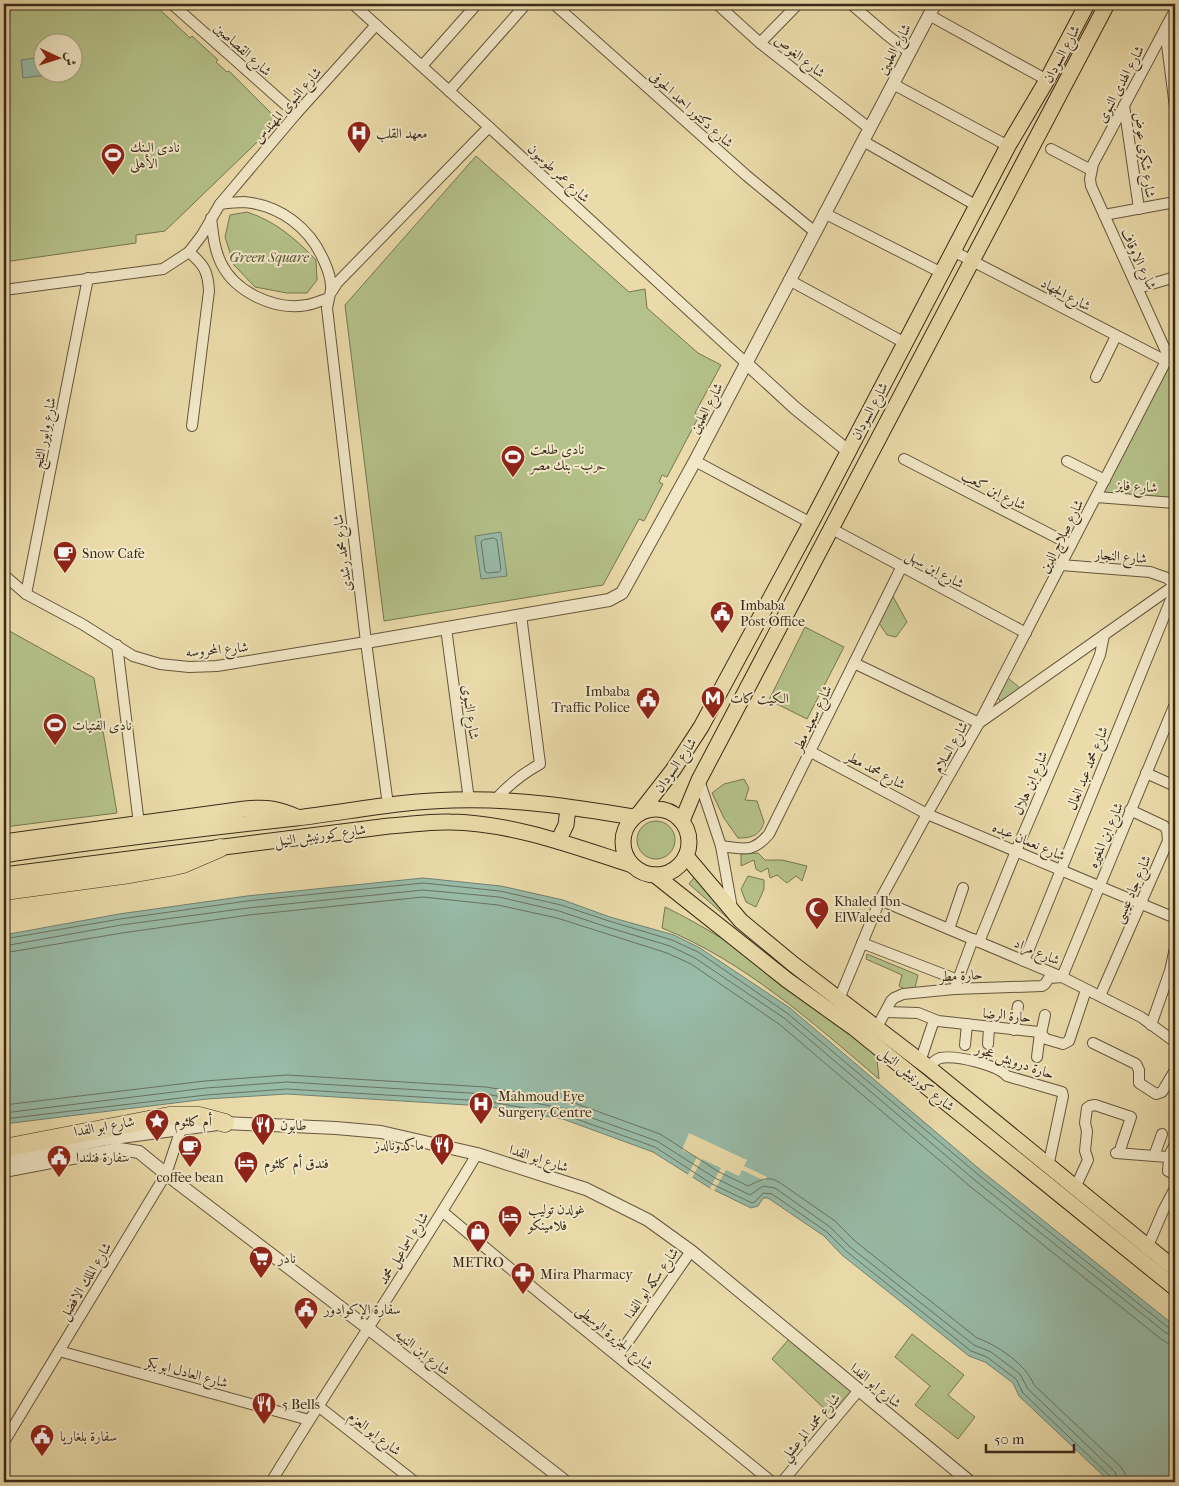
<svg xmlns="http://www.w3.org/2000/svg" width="1179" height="1486" viewBox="0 0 1179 1486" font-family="'IM FELL French Canon',Amiri,serif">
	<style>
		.green { fill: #b5c18a; stroke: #787652; fill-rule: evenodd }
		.water { fill: #98bba8; stroke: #72816f }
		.pier { fill: #ebdbaa }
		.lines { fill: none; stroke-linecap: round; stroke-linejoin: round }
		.shore { stroke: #697260; stroke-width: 1 }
		.minor-casing { stroke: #66563d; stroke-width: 12 }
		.tertiary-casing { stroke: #66563d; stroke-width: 14 }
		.primary-casing { stroke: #3a2a19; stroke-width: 17 }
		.motorway-casing { stroke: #3a2a19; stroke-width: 19 }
		.minor { stroke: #f2e8c8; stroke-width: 10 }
		.tertiary { stroke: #f2e8c8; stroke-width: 12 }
		.primary { stroke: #ebdbaa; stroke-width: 15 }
		.motorway { stroke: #ebdbaa; stroke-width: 18 }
		.labels { text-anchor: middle; stroke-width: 4; stroke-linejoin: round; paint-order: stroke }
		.street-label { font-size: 14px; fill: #3a2a19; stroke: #f2e8c8 }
		.poi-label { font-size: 14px; fill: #3a2a19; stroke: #f2e8c8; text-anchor: start }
		.park-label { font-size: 14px; font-style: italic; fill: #595035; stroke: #f2e8c8 }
	</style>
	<rect width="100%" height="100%" fill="#ebdbaa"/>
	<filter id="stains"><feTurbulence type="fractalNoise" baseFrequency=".004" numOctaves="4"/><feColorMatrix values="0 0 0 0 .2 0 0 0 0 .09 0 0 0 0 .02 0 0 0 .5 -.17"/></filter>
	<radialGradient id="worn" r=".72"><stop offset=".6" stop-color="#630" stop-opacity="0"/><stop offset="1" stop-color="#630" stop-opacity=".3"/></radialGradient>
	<g class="green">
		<path d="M4 4H154L190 38 192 36 218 60 216 62 227 72 229 71 279 121 165 231 136 235V243L4 262ZM42 42H72V72H42Z"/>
		<polygon points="476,156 629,292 645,289 647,308 698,353 721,365 695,413 699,416 667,477 662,475 659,482 663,484 644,521 639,519 603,585 384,621 345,305"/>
		<path d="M247 212C275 221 296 239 316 260L317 280 307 293H287L255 287 234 265 225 237 230 215Z"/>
		<polygon points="1175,354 1175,500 1098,494"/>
		<polygon points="891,593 907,622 896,637 887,635 879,623"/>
		<polygon points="805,627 844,647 807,719 769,700"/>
		<polygon points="4,628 94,678 117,813 4,827"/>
		<polygon points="1008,678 1020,688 1001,703 997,696"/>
		<path d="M744 779 749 788 745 800 757 801 764 822C760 836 751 838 738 838L724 818 712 793 724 784Z"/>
		<circle cx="656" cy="840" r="19"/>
		<polygon points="758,853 765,860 782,860 807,866 802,881 796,876 787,883 777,875 770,878 768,868 761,872 756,869 754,860 741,866 741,854"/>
		<path d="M696 875C706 896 723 910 740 925V929L689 884Z"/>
		<polygon points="748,876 764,880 764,889 756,907 746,902 741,889"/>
		<path d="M665 907C742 944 808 1000 876 1050L879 1079C812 1022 744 961 662 928Z"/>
		<polygon points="867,954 918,975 915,988 910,992 899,986 902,975 866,959"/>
		<polygon points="912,1334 964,1375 948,1395 975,1417 958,1439 915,1405 930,1386 895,1357"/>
		<polygon points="789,1339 854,1390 830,1414 772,1359"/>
	</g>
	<g class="water">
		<polygon points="42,57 42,72 63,73 23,78 21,60"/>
		<polygon points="501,532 507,576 481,579 475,536"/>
		<polygon points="423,878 501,886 563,900 610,917 674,935 700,948 790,1008 984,1173 1175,1326 1175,1482 1110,1482 1019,1396 1013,1383 985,1362 969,1356 842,1255 824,1236 768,1198 763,1198 758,1206 751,1208 710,1188 653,1152 563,1119 484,1106 287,1094 207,1099 4,1124 4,935 119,914 247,896"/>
	</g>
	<polygon class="pier" points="689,1133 747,1160 744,1166 767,1177 765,1181 742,1170 739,1176 726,1170 714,1191 710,1188 721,1168 702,1159 692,1178 688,1175 697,1157 682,1150"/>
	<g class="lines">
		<g class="shore">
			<polygon points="494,538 497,540 501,570 499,572 487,573 485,571 481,542 483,540"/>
			<polyline points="4,939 120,919 247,901 423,883 500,891 561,905 609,921 672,940 698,952 787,1013 981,1177 1170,1329 1175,1330"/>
			<polyline points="4,946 121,925 248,908 423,890 499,897 559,911 607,927 670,946 695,958 784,1018 977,1182 1166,1333 1175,1336"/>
			<polyline points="4,953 122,933 249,915 423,897 498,905 557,918 667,953 691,964 779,1024 972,1188 1161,1339 1167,1343 1175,1344"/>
			<path d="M4 1105 205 1081 287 1075 486 1087 569 1101 660 1134 719 1172 748 1186C759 1181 767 1175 779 1182L835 1221 855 1241 977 1338C997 1345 1026 1364 1034 1385L1121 1467 1125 1474 1126 1482"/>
			<polyline points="4,1113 206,1088 287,1082 486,1094 567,1109 657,1141 715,1178 750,1195 763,1186 775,1188 830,1227 850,1247 974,1345 991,1352 1020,1374 1028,1389 1115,1472 1119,1482"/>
			<polyline points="4,1119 206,1095 287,1089 485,1101 565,1115 655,1147 712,1184 752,1203 755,1202 763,1193 772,1194 827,1232 846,1251 971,1351 987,1357 1016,1379 1023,1393 1111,1477 1113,1482"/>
		</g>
		<defs>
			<g id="minor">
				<polyline points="172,4 296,114"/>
				<polyline points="353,4 489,127 746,363"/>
				<polyline points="554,4 747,176 815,232"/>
				<polyline points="717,4 760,43 869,128"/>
				<polyline points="851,4 887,35 909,52"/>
				<polyline points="929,15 1047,80"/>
				<polyline points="1165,29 1175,107"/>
				<polyline points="760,43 798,4"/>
				<polyline points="422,66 477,4"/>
				<polyline points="893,84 1008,146"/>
				<polyline points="449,91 526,4"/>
				<polyline points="1124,105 1139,209"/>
				<polyline points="863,141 977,206"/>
				<polyline points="1051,149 1091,170"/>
				<polyline points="220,204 296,114 376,25"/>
				<polyline points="824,213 942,273"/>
				<polyline points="1104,215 1175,202"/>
				<polyline points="953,251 1166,361"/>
				<path d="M189 252C204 265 208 271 209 291L192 426"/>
				<polyline points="789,280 905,343"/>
				<polyline points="1138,288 1175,277"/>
				<path d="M4 290 163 269 189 252 202 235 220 204C228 203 236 202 244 202 280 205 310 228 324 261 329 272 334 287 329 298 322 300 314 304 307 305 275 311 235 292 221 263 214 248 213 234 211 218"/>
				<polyline points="332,291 337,283 489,127"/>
				<polyline points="329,298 327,308 366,642 388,805"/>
				<polyline points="1169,358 1091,186 1090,179 1093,164 1175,10"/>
				<polyline points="1096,377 1116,336"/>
				<polyline points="904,459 1071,545"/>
				<polyline points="695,461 811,523"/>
				<polyline points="1067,461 1105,480"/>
				<polyline points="1096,497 1175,503"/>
				<polyline points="832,529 1026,633"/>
				<polyline points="4,575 26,594 82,624 133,656 160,664 189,667 217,666 366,642"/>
				<polyline points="26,594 88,278"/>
				<polyline points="446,628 469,800"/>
				<polyline points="117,645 139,824"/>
				<polyline points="854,663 979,723 1166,361 1175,353"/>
				<polyline points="811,752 927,814 1175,918"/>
				<polyline points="1146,773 1175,786"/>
				<polyline points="699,780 721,846 732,908"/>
				<path d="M495 800C509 784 522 774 540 764L521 615"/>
				<path d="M721 846C744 849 753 853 769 834L902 566"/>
				<polyline points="880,900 1062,977 1141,1017 1175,1042"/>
				<polyline points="949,929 963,888"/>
				<polyline points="979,942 1016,851 1100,655 1104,635"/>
				<polyline points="862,943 958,980"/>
				<polyline points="1024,961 1172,597 1175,585 1167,578 1150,572 1061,565"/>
				<polyline points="956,985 973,939"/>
				<polyline points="1100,996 1168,841 1167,830 1164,826 1130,810"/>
				<polyline points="839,999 880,900 927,814 979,723 1175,585"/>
				<polyline points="886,1012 918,1013 938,1021 1039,1032 1046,1039 1063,1044 1069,1041 1086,990"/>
				<polyline points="1151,1025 1170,971 1175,948"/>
				<polyline points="876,1029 891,1001 894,998 903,994 954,989 1042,986 1045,984 1049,978 1062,977 1175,704"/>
				<polyline points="1014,1030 1018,1006"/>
				<polyline points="1041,1034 1045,1015"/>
				<polyline points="1093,1043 1136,1064 1139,1070 1139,1083 1156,1094 1162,1092 1175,1070"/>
				<polyline points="988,1044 989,1027"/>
				<polyline points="965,1045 967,1024"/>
				<polyline points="1037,1057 1040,1033"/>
				<polyline points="920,1062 934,1020"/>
				<path d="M928 1067C931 1064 935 1060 940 1058 957 1055 997 1065 1007 1076L1062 1092 1063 1096 1048 1167"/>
				<polyline points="1116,1153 1167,1157 1169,1160 1168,1171 1175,1175"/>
				<polyline points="1154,1156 1162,1134"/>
				<polyline points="1168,1158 1175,1144"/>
				<polyline points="1075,1188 1088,1160 1085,1151 1087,1131 1085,1123 1087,1108 1090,1106 1095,1105 1131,1117 1119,1153"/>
				<polyline points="443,1212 543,1296 772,1482"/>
				<polyline points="1148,1246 1163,1211 1175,1188"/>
				<polyline points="59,1351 309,1420"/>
				<polyline points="618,1356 691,1251"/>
				<polyline points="318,1406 415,1482"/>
				<polyline points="4,1442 166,1174 181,1129"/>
				<path d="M271 1482C338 1372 411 1265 477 1154"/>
				<polyline points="782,1482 859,1390"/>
			</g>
			<g id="tertiary">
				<polyline points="746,363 795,408 848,451"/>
				<polyline points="366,642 609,600 622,593 695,461 935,4"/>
				<polyline points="4,1161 106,1139 225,1123 336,1128 381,1132 477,1154 586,1189 648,1220 691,1251 970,1482"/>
				<polyline points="4,1171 119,1149 139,1152 166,1174 369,1329 566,1482"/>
			</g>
			<g id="primary">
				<circle cx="656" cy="842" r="33"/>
				<polyline points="641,811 673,770 701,727 811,523 1008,146 1047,80 1087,4"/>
				<polyline points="682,821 699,780 1107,4"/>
				<polyline points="558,841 566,825 568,808"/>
				<path d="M4 842 245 809C267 807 276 808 297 817"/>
				<path d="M4 855C101 840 198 829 296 818 348 812 400 801 453 800 513 798 574 807 633 817"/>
				<polyline points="686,856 741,921 793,964 928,1067 1175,1269"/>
				<path d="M4 875 389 826C409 825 430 821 450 822 513 823 573 846 632 865"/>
				<polyline points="655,875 787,980 854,1028 1175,1288"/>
			</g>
			<g id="motorway">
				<polyline points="4,891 130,874 170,867 183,864 220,848"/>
				<polyline points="4,1148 169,1116 199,1116 225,1123"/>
			</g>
		</defs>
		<use href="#minor" class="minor-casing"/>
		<use href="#tertiary" class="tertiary-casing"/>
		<use href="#primary" class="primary-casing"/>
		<use href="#motorway" class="motorway-casing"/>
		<use href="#minor" class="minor"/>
		<use href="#tertiary" class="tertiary"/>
		<use href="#primary" class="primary"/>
		<use href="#motorway" class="motorway"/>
	</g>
	<defs>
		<symbol id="hospital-pin" viewBox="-11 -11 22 30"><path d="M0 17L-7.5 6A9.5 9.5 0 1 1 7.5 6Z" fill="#8f2418" stroke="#f2e8c8"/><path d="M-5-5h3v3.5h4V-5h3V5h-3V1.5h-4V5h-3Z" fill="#fff"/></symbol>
		<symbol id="stadium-pin" viewBox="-11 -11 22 30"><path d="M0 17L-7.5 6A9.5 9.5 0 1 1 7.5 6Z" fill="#8f2418" stroke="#f2e8c8"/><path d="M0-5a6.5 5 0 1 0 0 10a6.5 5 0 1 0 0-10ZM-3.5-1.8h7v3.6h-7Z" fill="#fff"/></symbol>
		<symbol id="cafe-pin" viewBox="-11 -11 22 30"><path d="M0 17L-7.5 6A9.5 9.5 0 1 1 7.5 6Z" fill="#8f2418" stroke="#f2e8c8"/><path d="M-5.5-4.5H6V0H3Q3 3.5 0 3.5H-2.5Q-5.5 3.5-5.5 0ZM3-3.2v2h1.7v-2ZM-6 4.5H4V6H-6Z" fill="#fff"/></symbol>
		<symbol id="civic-pin" viewBox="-11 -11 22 30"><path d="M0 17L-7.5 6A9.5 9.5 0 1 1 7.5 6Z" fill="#8f2418" stroke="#f2e8c8"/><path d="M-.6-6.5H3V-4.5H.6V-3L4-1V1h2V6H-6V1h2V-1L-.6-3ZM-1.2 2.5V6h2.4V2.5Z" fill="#fff"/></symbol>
		<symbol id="metro-pin" viewBox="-11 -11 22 30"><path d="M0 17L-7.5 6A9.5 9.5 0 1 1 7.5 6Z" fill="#8f2418" stroke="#f2e8c8"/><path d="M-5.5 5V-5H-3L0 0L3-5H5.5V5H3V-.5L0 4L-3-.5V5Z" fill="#fff"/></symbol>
		<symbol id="mosque-pin" viewBox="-11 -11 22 30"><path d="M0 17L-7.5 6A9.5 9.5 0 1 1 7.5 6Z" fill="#8f2418" stroke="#f2e8c8"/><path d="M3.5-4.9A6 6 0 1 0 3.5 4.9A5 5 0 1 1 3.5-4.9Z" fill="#fff"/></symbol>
		<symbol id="sight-pin" viewBox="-11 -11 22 30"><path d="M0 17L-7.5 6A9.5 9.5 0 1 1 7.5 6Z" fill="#8f2418" stroke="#f2e8c8"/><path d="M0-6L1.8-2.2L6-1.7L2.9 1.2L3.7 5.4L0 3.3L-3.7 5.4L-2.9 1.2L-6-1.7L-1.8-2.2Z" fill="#fff"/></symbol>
		<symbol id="restaurant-pin" viewBox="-11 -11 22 30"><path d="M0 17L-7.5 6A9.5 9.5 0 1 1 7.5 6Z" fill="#8f2418" stroke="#f2e8c8"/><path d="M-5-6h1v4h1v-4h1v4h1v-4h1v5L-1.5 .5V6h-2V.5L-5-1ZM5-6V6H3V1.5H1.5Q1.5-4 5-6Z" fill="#fff"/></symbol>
		<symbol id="hotel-pin" viewBox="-11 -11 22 30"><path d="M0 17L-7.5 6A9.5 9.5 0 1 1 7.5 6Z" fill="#8f2418" stroke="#f2e8c8"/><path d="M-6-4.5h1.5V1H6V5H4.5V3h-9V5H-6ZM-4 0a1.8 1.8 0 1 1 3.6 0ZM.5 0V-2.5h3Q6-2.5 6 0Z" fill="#fff"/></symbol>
		<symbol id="shop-pin" viewBox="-11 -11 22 30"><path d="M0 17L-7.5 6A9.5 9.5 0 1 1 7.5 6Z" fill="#8f2418" stroke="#f2e8c8"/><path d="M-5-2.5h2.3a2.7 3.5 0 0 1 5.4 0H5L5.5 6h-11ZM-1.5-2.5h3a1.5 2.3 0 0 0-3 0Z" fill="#fff"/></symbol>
		<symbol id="supermarket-pin" viewBox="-11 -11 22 30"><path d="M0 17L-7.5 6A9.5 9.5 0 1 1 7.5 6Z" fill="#8f2418" stroke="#f2e8c8"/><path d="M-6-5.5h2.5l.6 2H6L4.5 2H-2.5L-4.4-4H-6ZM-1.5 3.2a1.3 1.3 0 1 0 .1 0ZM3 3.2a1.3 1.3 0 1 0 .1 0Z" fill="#fff"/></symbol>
		<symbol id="pharmacy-pin" viewBox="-11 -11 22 30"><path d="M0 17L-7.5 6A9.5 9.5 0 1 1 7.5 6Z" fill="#8f2418" stroke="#f2e8c8"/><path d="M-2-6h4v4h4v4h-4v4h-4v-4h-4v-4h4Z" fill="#fff"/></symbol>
	</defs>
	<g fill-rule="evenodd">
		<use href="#hospital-pin" x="345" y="119" width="28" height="38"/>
		<use href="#stadium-pin" x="99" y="141" width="28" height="38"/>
		<use href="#stadium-pin" x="499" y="443" width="28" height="38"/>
		<use href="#cafe-pin" x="51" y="539" width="28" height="38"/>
		<use href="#civic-pin" x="708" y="599" width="28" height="38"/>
		<use href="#metro-pin" x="699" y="684" width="28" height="38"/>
		<use href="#civic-pin" x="634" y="685" width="28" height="38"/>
		<use href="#stadium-pin" x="41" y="711" width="28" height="38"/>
		<use href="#mosque-pin" x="803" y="895" width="28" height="38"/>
		<use href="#hospital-pin" x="467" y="1090" width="28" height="38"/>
		<use href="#sight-pin" x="143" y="1107" width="28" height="38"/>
		<use href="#restaurant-pin" x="249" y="1111" width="28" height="38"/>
		<use href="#restaurant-pin" x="428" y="1131" width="28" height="38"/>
		<use href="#cafe-pin" x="176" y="1133" width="28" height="38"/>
		<use href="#civic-pin" x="45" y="1143" width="28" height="38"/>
		<use href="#hotel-pin" x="232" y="1149" width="28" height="38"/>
		<use href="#hotel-pin" x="496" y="1203" width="28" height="38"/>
		<use href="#shop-pin" x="464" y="1218" width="28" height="38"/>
		<use href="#supermarket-pin" x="247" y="1244" width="28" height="38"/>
		<use href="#pharmacy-pin" x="509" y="1260" width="28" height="38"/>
		<use href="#civic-pin" x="292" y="1295" width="28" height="38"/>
		<use href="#restaurant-pin" x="250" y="1390" width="28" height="38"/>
		<use href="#civic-pin" x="28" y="1422" width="28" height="38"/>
	</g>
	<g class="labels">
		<g class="street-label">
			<text transform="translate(243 49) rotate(42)" y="5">شارع القصاصين</text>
			<text transform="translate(894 49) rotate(-62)" y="5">شارع العلمين</text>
			<text transform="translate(1061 54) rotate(-62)" y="5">شارع السودان</text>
			<text transform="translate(800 56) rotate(38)" y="5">شارع الغوص</text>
			<text transform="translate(1120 84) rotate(-62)" y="5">شارع الهدى النبوى</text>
			<text transform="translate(287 105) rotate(-49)" y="5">شارع النبوى المهندس</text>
			<text transform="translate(692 109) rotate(42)" y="5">شارع دكتور احمد الحوفى</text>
			<text transform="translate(1145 155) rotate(82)" y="5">شارع شكرى عوض</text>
			<text transform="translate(559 173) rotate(43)" y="5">شارع عمر طوسون</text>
			<text transform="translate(1139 259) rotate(65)" y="5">شارع الاوقاف</text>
			<text transform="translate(1066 294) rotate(28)" y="5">شارع الجهاد</text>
			<text transform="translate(706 408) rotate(-62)" y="5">شارع العلمين</text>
			<text transform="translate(869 411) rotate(-62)" y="5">شارع السودان</text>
			<text transform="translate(44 433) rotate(-79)" y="5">شارع وابور الثلج</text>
			<text transform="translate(1137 486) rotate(4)" y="5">شارع فايز</text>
			<text transform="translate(994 490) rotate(27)" y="5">شارع ابن كعب</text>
			<text transform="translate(1061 536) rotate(-63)" y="5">شارع صلاح الدين</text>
			<text transform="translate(342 553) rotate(-97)" y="5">شارع محمد رشدى</text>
			<text transform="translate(1121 556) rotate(5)" y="5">شارع النجار</text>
			<text transform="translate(935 569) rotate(29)" y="5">شارع ابن سهل</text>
			<text transform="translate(217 649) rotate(-5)" y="5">شارع المحروسه</text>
			<text transform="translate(471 712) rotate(82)" y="5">شارع النبوى</text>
			<text transform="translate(812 718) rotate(-64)" y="5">شارع سعيد مطر</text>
			<text transform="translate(950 747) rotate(-60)" y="5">شارع السلام</text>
			<text transform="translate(675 765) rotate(-55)" y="5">شارع السودان</text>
			<text transform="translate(1087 768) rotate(-68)" y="5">شارع محمد عبد العال</text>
			<text transform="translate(876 770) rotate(28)" y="5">شارع محمد مطر</text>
			<text transform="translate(1030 783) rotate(-67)" y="5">شارع ابن هلال</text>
			<text transform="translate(320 835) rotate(-8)" y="5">شارع كورنيش النيل</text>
			<text transform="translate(1105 835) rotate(-67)" y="5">شارع ابن المغيره</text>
			<text transform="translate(1029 841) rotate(23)" y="5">شارع نعمان عبده</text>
			<text transform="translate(1132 889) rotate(-66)" y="5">شارع جاد عيسى</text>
			<text transform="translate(1037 951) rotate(23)" y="5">شارع مراد</text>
			<text transform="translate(961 975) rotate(-3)" y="5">حارة مطر</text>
			<text transform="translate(1007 1015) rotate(6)" y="5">حارة الرضا</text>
			<text transform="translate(1015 1061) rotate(19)" y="5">حارة درويش عجور</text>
			<text transform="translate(917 1079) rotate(39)" y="5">شارع كورنيش النيل</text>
			<text transform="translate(104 1126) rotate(-10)" y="5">شارع ابو الفدا</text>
			<text transform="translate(539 1158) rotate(18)" y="5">شارع ابو الفدا</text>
			<text transform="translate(403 1248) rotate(-58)" y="5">شارع اسماعيل محمد</text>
			<text transform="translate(85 1281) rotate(-59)" y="5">شارع الملك الافضل</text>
			<text transform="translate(651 1283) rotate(-55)" y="5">شارع سكه ابو الفدا</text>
			<text transform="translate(615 1337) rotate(39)" y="5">شارع الجزيرة الوسطى</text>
			<text transform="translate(423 1352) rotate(38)" y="5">شارع ابن النبيه</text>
			<text transform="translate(187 1372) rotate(15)" y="5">شارع العادل ابو بكر</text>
			<text transform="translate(876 1385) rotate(40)" y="5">شارع ابو الفدا</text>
			<text transform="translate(810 1427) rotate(-50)" y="5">شارع محمد المرعشلي</text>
			<text transform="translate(375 1433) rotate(38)" y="5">شارع ابو العزم</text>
		</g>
		<g class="poi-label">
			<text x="376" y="138">معهد القلب</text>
			<text x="130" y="152">نادى البنك<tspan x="130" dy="16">الأهلى</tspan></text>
			<text x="530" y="454">نادى طلعت<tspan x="530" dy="16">حرب - بنك مصر</tspan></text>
			<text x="82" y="558">Snow Cafe</text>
			<text x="740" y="610">Imbaba<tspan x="740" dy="16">Post Office</tspan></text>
			<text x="630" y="696" text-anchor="end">Imbaba<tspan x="630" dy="16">Traffic Police</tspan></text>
			<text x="730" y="703">الکيت کات</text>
			<text x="72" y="730">نادى الفتيات</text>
			<text x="834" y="906">Khaled Ibn<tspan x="834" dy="16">ElWaleed</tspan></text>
			<text x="498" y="1101">Mahmoud Eye<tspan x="498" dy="16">Surgery Centre</tspan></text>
			<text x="174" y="1126">أم كلثوم</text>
			<text x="280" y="1130">طابون</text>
			<text x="424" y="1150" text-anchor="end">ماكدونالدز</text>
			<text x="76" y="1162">سفارة فنلندا</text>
			<text x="264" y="1168">فندق أم كلثوم</text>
			<text x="190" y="1182" text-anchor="middle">coffee bean</text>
			<text x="528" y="1214">غولدن توليب<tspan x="528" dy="16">فلامينكو</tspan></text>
			<text x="278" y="1263">نادر</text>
			<text x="478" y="1267" text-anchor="middle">METRO</text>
			<text x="540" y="1279">Mira Pharmacy</text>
			<text x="324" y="1314">سفارة الإكوادور</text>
			<text x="282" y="1409">5 Bells</text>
			<text x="60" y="1441">سفارة بلغاريا</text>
		</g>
		<g class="park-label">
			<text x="269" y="262">Green Square</text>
		</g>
	</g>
	<rect width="1179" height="1486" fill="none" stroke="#ebdbaa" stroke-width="20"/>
	<rect x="5" y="5" width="1169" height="1476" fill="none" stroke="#3a2a19" stroke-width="2.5"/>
	<rect x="10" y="10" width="1159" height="1466" fill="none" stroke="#3a2a19"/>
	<g transform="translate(58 58) rotate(94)"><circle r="24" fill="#f2e8c8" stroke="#a89c82"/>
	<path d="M0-4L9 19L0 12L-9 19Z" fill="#8f2418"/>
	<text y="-8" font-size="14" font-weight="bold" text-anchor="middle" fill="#3a2a19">ش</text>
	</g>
	<path d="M986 1444v8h88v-8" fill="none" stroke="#3a2a19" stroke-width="2.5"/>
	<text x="994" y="1444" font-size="15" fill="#3a2a19" stroke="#f2e8c8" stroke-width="4" paint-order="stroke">50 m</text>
	<rect width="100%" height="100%" filter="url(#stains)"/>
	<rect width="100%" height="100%" fill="url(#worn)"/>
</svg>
